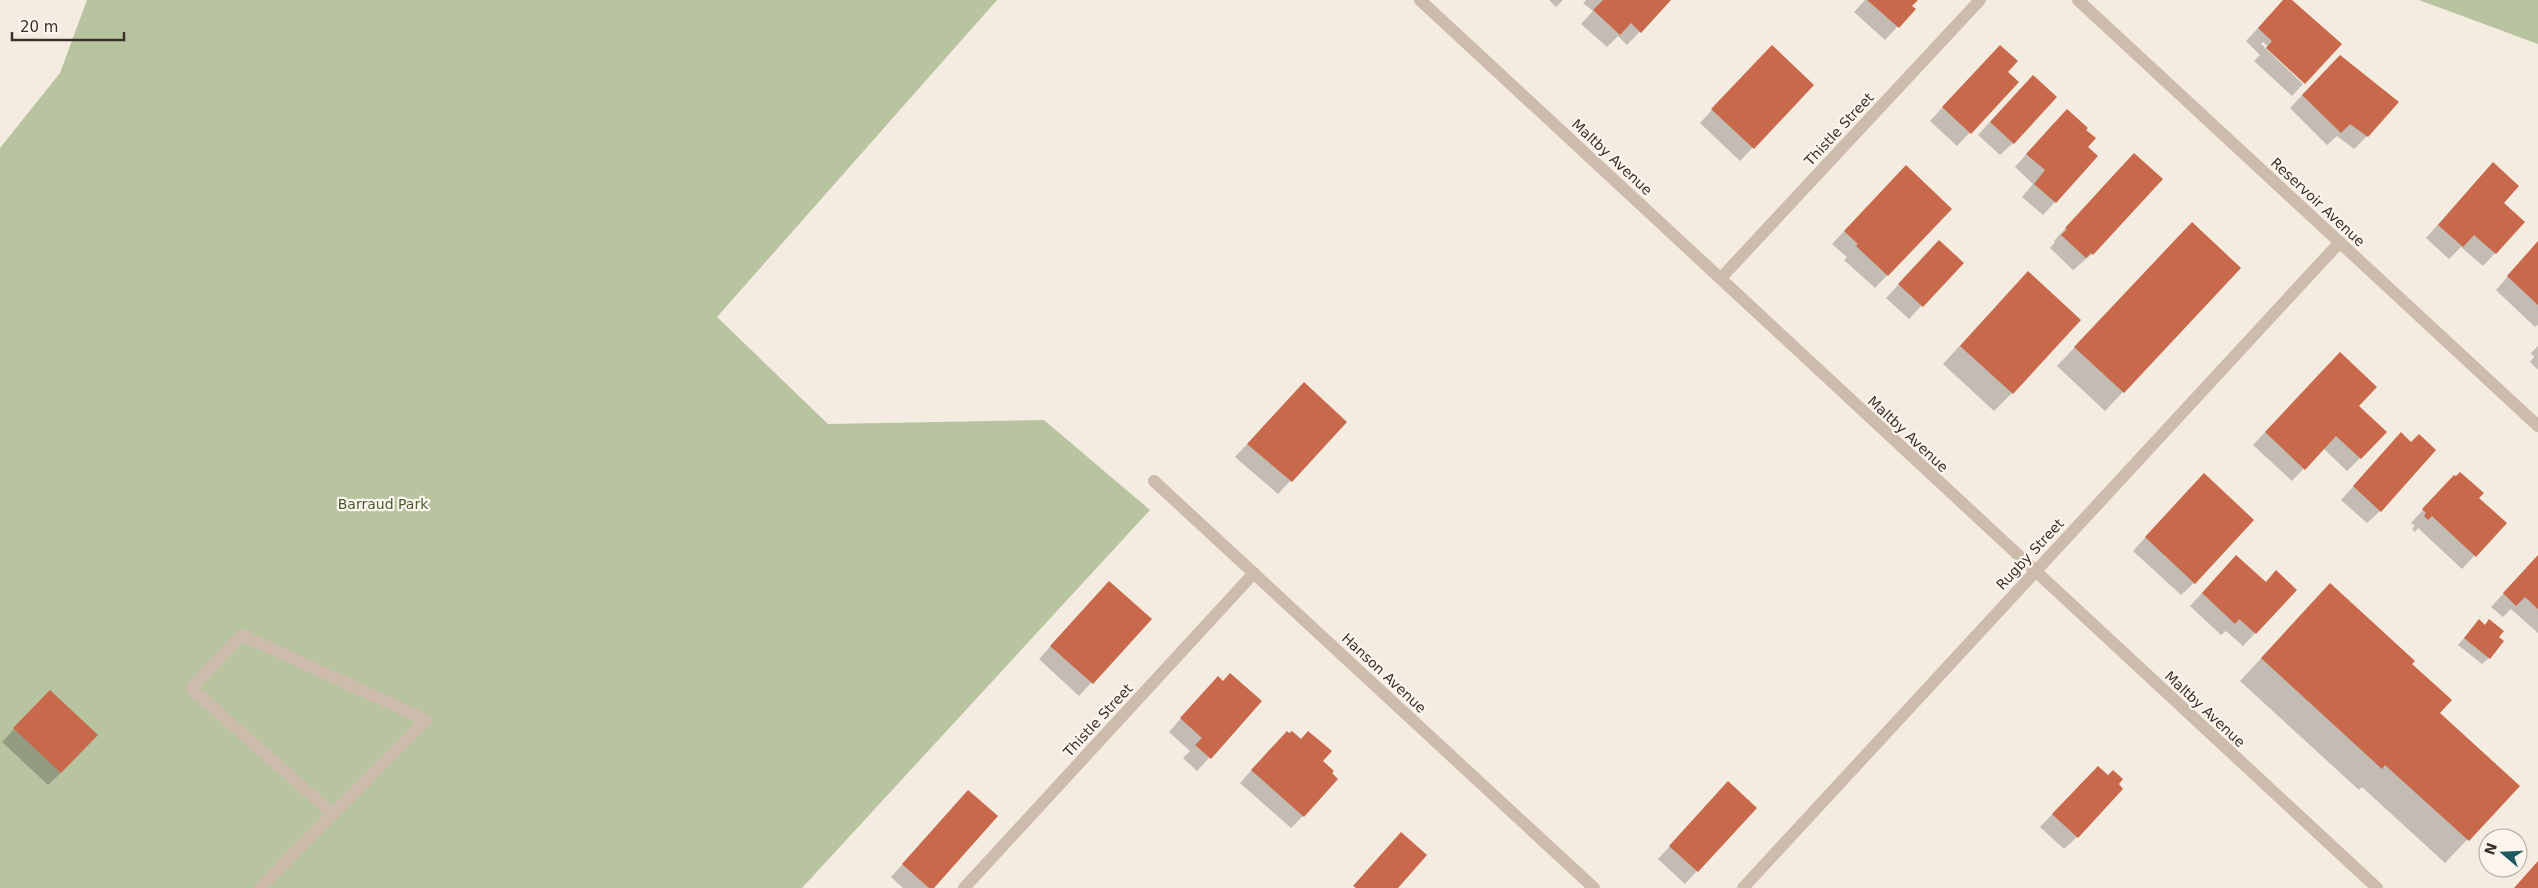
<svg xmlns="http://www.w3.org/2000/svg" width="2538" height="888" viewBox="0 0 2538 888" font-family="'DejaVu Sans',sans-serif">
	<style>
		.green { fill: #b8c4a0 }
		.shadow { fill: #0003 }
		.building { fill: #c8694b }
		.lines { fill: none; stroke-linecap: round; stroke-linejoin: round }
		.minor { stroke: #cdbbac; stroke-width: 12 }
		.labels { text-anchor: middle; stroke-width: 4.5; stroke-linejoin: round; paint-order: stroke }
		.street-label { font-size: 14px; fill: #3b302b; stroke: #fbf5ee }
		.park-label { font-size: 14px; fill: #4a5a2e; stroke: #fbf5ee }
	</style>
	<rect width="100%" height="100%" fill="#f4ebe1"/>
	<g class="green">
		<polygon points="87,0 997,0 717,317 828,424 1044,420 1150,510 802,888 0,888 0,148 60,73"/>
		<polygon points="2419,0 2538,0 2538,44"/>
	</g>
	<g class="shadow">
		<polygon points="1549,0 1563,0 1556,7"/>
		<polygon points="1586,0 1670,0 1627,45 1618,36 1607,47 1581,24 1593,11 1583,3"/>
		<polygon points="1865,0 1916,0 1911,6 1914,9 1885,40 1854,12"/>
		<polygon points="2284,0 2290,0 2305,83 2263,42 2261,44 2303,84 2292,96 2254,61 2260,55 2246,41"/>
		<polygon points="1759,59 1812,85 1740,161 1700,123"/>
		<polygon points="1987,59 2017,82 1957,146 1930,121"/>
		<polygon points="2327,69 2367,136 2354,149 2337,136 2327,145 2290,108"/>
		<polygon points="2020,89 2013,143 2000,155 1978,135"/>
		<polygon points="2054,123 2084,130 2086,148 2097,156 2043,215 2022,197 2033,184 2015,167"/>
		<polygon points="2121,167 2161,179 2092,254 2073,270 2050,248 2055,242 2054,241"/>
		<polygon points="2480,177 2502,203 2524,222 2483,266 2461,247 2449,259 2426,238"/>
		<polygon points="1893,180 1950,209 1875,288 1844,260 1847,257 1832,244"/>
		<polygon points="2174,242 2239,268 2105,411 2057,366"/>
		<polygon points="2538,242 2538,325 2535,327 2496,290"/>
		<polygon points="1926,255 1962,263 1909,319 1886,298"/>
		<polygon points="2010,291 2012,393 1994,411 1943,364"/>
		<polygon points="2538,346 2538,370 2530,362 2534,357 2531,353"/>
		<polygon points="2327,366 2360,458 2347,471 2323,448 2292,481 2253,445"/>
		<polygon points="1292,396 1345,422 1278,494 1235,457"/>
		<polygon points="2389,447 2380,511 2367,523 2341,500"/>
		<polygon points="2191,487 2194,583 2181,595 2133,551"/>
		<polygon points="2442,489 2505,523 2462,569 2418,528 2415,532 2412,529 2415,526 2411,523"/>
		<polygon points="2538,556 2538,633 2511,609 2503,617 2491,607"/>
		<polygon points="2224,569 2255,633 2243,646 2226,631 2221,635 2190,606"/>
		<polygon points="2330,585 2410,664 2438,713 2518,786 2445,863 2362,787 2359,790 2240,681"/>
		<polygon points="1097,595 1150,619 1079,696 1039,659"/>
		<polygon points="2489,620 2497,637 2489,658 2482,664 2458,645 2479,621 2484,626"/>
		<polygon points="1223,683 1260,702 1197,771 1183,758 1190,751 1169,732 1205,691"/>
		<polygon points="37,704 61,773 48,785 2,742"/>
		<polygon points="1274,745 1321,761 1303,816 1291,828 1240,783"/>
		<polygon points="2085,780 2117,784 2077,837 2064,849 2040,827"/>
		<polygon points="968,792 932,888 903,888 891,877"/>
		<polygon points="1716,796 1755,808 1685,884 1658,859"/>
	</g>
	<g class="building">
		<polygon points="1603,0 1671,0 1641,33 1631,23 1620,35 1593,10"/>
		<polygon points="1867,0 1918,0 1912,6 1916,9 1899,28"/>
		<polygon points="2283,0 2292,0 2342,44 2305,84 2266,48 2272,41 2258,28"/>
		<polygon points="1772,45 1814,85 1754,149 1711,109"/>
		<polygon points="2000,45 2018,61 2008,72 2019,82 1971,134 1942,107"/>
		<polygon points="2340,55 2399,102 2368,137 2350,124 2341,133 2302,95"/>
		<polygon points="2033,75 2057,97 2014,144 1990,122"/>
		<polygon points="2067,109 2088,128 2086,130 2096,138 2088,147 2098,156 2056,203 2034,184 2045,170 2026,154"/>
		<polygon points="2134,153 2163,179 2093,255 2091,253 2086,258 2061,235 2067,229 2065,228"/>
		<polygon points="2493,162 2519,186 2504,203 2525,222 2496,254 2474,235 2463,247 2438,225"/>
		<polygon points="1906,165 1952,209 1888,276 1856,246 1858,244 1844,231"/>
		<polygon points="2192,222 2241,268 2124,393 2074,347"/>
		<polygon points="1939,240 1964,263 1923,307 1898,284"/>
		<polygon points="2538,241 2538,305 2507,276"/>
		<polygon points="2028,271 2081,320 2013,394 1960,346"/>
		<polygon points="2340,352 2377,387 2359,406 2387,432 2361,459 2336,436 2305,470 2265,432"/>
		<polygon points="1304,382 1347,422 1292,482 1247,444"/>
		<polygon points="2401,432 2411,442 2419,434 2436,450 2381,512 2353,486"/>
		<polygon points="2460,472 2484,493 2479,498 2507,523 2476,557 2432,516 2428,520 2424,516 2426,513 2422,509 2454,475 2456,476"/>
		<polygon points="2204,473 2254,520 2195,584 2145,537"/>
		<polygon points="2236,555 2266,582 2276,570 2297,590 2256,634 2239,619 2235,624 2202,593"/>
		<polygon points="2538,555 2538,609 2525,597 2516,606 2503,593"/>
		<polygon points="1109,581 1152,619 1093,684 1050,646"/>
		<polygon points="2330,583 2415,661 2412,664 2452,700 2440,713 2520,786 2469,841 2385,765 2382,769 2261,658"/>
		<polygon points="2479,619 2485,625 2489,619 2504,631 2499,637 2504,641 2490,659 2464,638"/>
		<polygon points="1230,673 1262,701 1211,759 1195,745 1202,738 1180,718 1218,676 1223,681"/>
		<polygon points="50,690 98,735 61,773 13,728"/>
		<polygon points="1287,731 1289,733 1292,731 1301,739 1308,731 1332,751 1323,761 1334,771 1332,773 1338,779 1304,817 1251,770"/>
		<polygon points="2098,766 2108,775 2113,770 2123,779 2119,784 2123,789 2078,838 2052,814"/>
		<polygon points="1728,781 1757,808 1698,872 1669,846"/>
		<polygon points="968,790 998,816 934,888 929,888 902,864"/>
		<polygon points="1401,832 1427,855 1398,888 1356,888 1353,886"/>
		<polygon points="2538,861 2538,888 2514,888"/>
	</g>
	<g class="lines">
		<g class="minor">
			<path d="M1420 0C1740 295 2057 594 2377 888"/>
			<polyline points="2078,0 2538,426"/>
			<polyline points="1721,278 1980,0"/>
			<polyline points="1154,481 1594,888"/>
			<polyline points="260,888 426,720 242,635 191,688 333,814"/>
			<polyline points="964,888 1254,573"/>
			<polyline points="1743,888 2340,242"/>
		</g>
	</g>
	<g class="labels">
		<g class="street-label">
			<text transform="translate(1839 129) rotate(-47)" y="5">Thistle Street</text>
			<text transform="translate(1612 157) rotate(43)" y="5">Maltby Avenue</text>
			<text transform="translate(2318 202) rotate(43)" y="5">Reservoir Avenue</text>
			<text transform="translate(1908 434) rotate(43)" y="5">Maltby Avenue</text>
			<text transform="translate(2030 554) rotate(-47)" y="5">Rugby Street</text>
			<text transform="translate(1384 673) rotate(43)" y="5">Hanson Avenue</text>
			<text transform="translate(2205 709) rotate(43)" y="5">Maltby Avenue</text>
			<text transform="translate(1098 720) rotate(-47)" y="5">Thistle Street</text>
		</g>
		<g class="park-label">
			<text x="383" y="509">Barraud Park</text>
		</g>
	</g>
	<g transform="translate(2503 853) rotate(289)"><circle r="24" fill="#fbf5ee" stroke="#aea6a0"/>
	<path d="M0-4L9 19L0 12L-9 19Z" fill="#1f5a5e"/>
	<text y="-8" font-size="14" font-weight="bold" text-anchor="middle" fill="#3b302b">N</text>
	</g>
	<path d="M12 32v8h112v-8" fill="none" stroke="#3b302b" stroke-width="2.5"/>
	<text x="20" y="32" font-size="15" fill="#3b302b" stroke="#fbf5ee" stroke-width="4" paint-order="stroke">20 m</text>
</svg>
